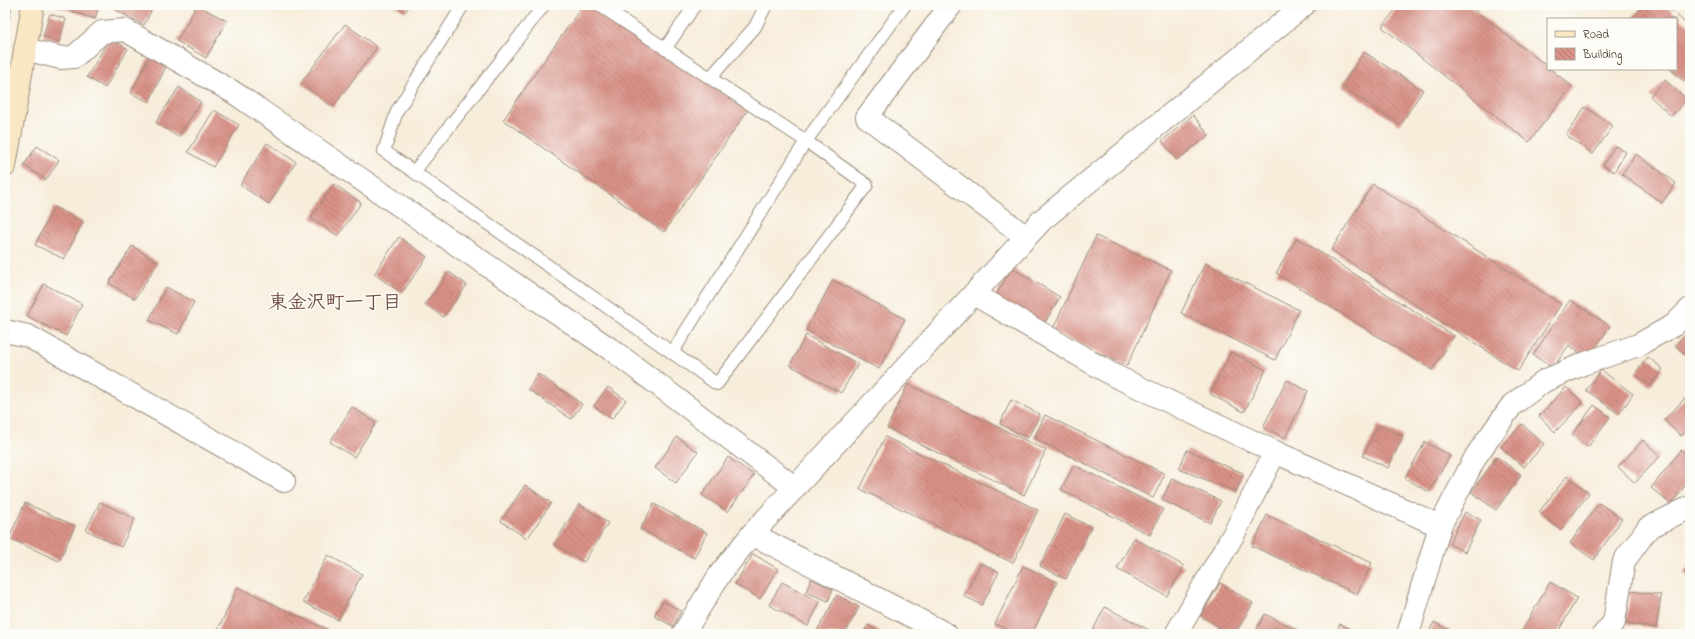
<svg xmlns="http://www.w3.org/2000/svg" width="1695" height="639" viewBox="0 0 1695 639" font-family="'Indie Flower','Klee One',sans-serif">
	<style>
		.building { fill: url(#building-back-hatch) }
		.lines { fill: none; stroke-linecap: round; stroke-linejoin: round }
		.lane-casing { stroke: #998c7c; stroke-width: 14 }
		.street-casing { stroke: #998c7c; stroke-width: 24 }
		.secondary-casing { stroke: #998c7c; stroke-width: 24 }
		.lane { stroke: #fff; stroke-width: 12 }
		.street { stroke: #fff; stroke-width: 22 }
		.secondary { stroke: #f9e7c3; stroke-width: 22 }
		.labels { text-anchor: middle; stroke-width: 3; stroke-linejoin: round; paint-order: stroke }
		.neighbourhood-label { font-size: 19px; font-weight: bold; fill: #724e43; stroke: #fdfcf7 }
	</style>
	<defs>
		<pattern id="building-back-hatch" width="6" height="6" patternUnits="userSpaceOnUse"><rect width="6" height="6" fill="#d99187"/><path d="M-1 5l2 2M0 0l6 6M5-1l2 2" fill="none" stroke="#b1776e"/></pattern>
	</defs>
	<rect width="100%" height="100%" fill="#fdfcf7"/>
	<filter id="ink" filterUnits="userSpaceOnUse"><feTurbulence type="fractalNoise" baseFrequency=".025" numOctaves="2"/><feDisplacementMap in="SourceGraphic" scale="8" xChannelSelector="R" yChannelSelector="G"/><feConvolveMatrix kernelMatrix="1 2 1 2 8 2 1 2 1" color-interpolation-filters="sRGB"/></filter>
	<filter id="wash" filterUnits="userSpaceOnUse"><feTurbulence type="fractalNoise" baseFrequency=".012" numOctaves="4" result="noise"/><feDisplacementMap in="SourceGraphic" scale="16" xChannelSelector="R" yChannelSelector="G"/><feGaussianBlur stdDeviation="0.9" result="paint"/><feColorMatrix in="noise" values="0 0 0 0 0 0 0 0 0 0 0 0 0 0 0 0 0 1.4 0 .05"/><feComposite in="paint" operator="in"/></filter>
	<g filter="url(#wash)">
		<rect width="100%" height="100%" fill="#f7eddb"/>
		<g id="blocks">
			<g class="building">
				<polygon points="5,5 12,5 6,34 5,34"/>
				<polygon points="53,5 99,5 95,19"/>
				<polygon points="116,5 154,5 144,25 114,9"/>
				<polygon points="197,5 227,21 206,58 177,41"/>
				<polygon points="394,5 410,5 405,12"/>
				<polygon points="583,5 598,5 748,110 664,232 503,120"/>
				<polygon points="1399,5 1468,5 1548,67 1548,69 1550,69 1572,86 1529,142 1382,27"/>
				<polygon points="1644,5 1665,5 1690,27 1690,86 1670,69 1676,69 1676,19 1631,19"/>
				<polygon points="50,14 66,19 59,42 43,36"/>
				<polygon points="345,24 377,47 333,107 301,83"/>
				<polygon points="110,38 128,49 105,88 87,77"/>
				<polygon points="1364,52 1423,90 1400,125 1341,86"/>
				<polygon points="150,55 167,64 149,102 131,93"/>
				<polygon points="1665,80 1687,99 1671,116 1650,96"/>
				<polygon points="179,87 201,102 178,137 156,122"/>
				<polygon points="1585,107 1613,126 1593,154 1566,135"/>
				<polygon points="214,110 239,125 213,167 188,152"/>
				<polygon points="1193,115 1209,135 1177,160 1162,141"/>
				<polygon points="267,143 296,162 269,204 240,185"/>
				<polygon points="37,146 59,160 46,180 24,165"/>
				<polygon points="1615,146 1626,152 1614,172 1603,165"/>
				<polygon points="1636,154 1676,183 1662,203 1622,174"/>
				<polygon points="334,184 361,203 338,236 311,218"/>
				<polygon points="1373,184 1561,304 1518,371 1331,250"/>
				<polygon points="54,207 83,222 64,259 35,245"/>
				<polygon points="1096,236 1171,270 1127,366 1052,331"/>
				<polygon points="399,237 427,257 402,293 374,274"/>
				<polygon points="1297,238 1454,336 1432,370 1276,273"/>
				<polygon points="132,246 158,262 135,299 109,283"/>
				<polygon points="1205,263 1299,310 1275,360 1181,313"/>
				<polygon points="1012,268 1060,297 1043,325 995,297"/>
				<polygon points="449,272 467,285 443,317 425,304"/>
				<polygon points="833,280 905,319 879,369 806,330"/>
				<polygon points="44,284 82,304 66,336 27,316"/>
				<polygon points="166,287 194,302 178,334 149,320"/>
				<polygon points="1570,300 1610,326 1588,359 1569,345 1553,368 1533,355"/>
				<polygon points="1690,329 1690,359 1675,345"/>
				<polygon points="806,335 858,364 841,393 790,365"/>
				<polygon points="1231,352 1266,370 1244,412 1210,394"/>
				<polygon points="1648,357 1663,369 1650,386 1635,374"/>
				<polygon points="1601,370 1633,394 1619,414 1586,390"/>
				<polygon points="538,374 582,404 571,419 528,389"/>
				<polygon points="1287,380 1308,391 1285,438 1263,427"/>
				<polygon points="908,384 1046,450 1024,495 887,428"/>
				<polygon points="608,387 626,400 612,419 594,406"/>
				<polygon points="1566,387 1583,403 1555,432 1539,416"/>
				<polygon points="1690,393 1690,427 1681,436 1664,420"/>
				<polygon points="1011,400 1040,414 1028,438 1000,424"/>
				<polygon points="1594,405 1610,417 1588,447 1572,435"/>
				<polygon points="352,407 376,423 354,457 330,442"/>
				<polygon points="1045,415 1165,474 1153,498 1034,438"/>
				<polygon points="1522,424 1544,444 1524,467 1501,447"/>
				<polygon points="1378,425 1403,436 1388,468 1363,456"/>
				<polygon points="677,437 698,452 676,483 655,468"/>
				<polygon points="885,437 1038,510 1013,563 860,489"/>
				<polygon points="1643,440 1660,456 1635,483 1618,467"/>
				<polygon points="1425,442 1450,456 1429,492 1405,478"/>
				<polygon points="1187,450 1243,473 1236,492 1179,469"/>
				<polygon points="1681,450 1690,457 1690,479 1671,504 1651,488"/>
				<polygon points="728,457 754,475 728,512 702,495"/>
				<polygon points="1497,457 1521,475 1496,510 1471,492"/>
				<polygon points="1074,465 1163,509 1150,535 1061,490"/>
				<polygon points="1567,476 1589,493 1561,530 1539,512"/>
				<polygon points="1172,478 1221,501 1210,523 1162,500"/>
				<polygon points="525,485 551,503 527,539 501,521"/>
				<polygon points="100,502 135,519 121,547 86,530"/>
				<polygon points="25,503 75,526 59,561 9,538"/>
				<polygon points="1599,503 1622,519 1594,560 1570,543"/>
				<polygon points="579,504 608,523 584,562 554,544"/>
				<polygon points="654,504 707,533 694,558 640,529"/>
				<polygon points="1465,512 1481,520 1465,552 1449,544"/>
				<polygon points="1065,514 1091,527 1066,579 1040,566"/>
				<polygon points="1267,515 1372,563 1357,594 1252,546"/>
				<polygon points="1134,538 1184,566 1167,596 1117,569"/>
				<polygon points="753,554 778,569 760,599 735,584"/>
				<polygon points="328,555 362,574 338,620 303,602"/>
				<polygon points="981,563 999,572 982,605 964,596"/>
				<polygon points="1023,566 1057,582 1032,634 1016,634 995,624"/>
				<polygon points="1690,566 1690,578 1684,572"/>
				<polygon points="811,579 833,589 828,601 806,592"/>
				<polygon points="782,582 820,602 808,626 769,605"/>
				<polygon points="1550,582 1577,598 1557,634 1520,634"/>
				<polygon points="1220,583 1253,603 1235,634 1230,634 1201,616"/>
				<polygon points="238,587 336,634 216,634"/>
				<polygon points="1630,591 1661,595 1656,628 1626,624"/>
				<polygon points="837,595 859,607 845,634 822,634 817,631"/>
				<polygon points="663,601 681,611 673,626 654,616"/>
				<polygon points="1105,607 1157,634 1100,634 1093,630"/>
				<polygon points="1265,614 1300,632 1299,634 1254,634"/>
				<polygon points="1434,622 1456,634 1428,634"/>
				<polygon points="1340,624 1360,634 1335,634"/>
				<polygon points="868,625 885,634 863,634"/>
			</g>
		</g>
	</g>
	<g filter="url(#ink)">
		<use href="#blocks" fill-opacity="0" stroke="#998c7c" stroke-width="1"/>
		<g class="lines">
			<defs>
				<g id="lane">
					<polyline points="463,5 397,111 384,151 717,384 867,185 806,141 599,5"/>
					<polyline points="665,49 695,5"/>
					<polyline points="710,78 755,27 766,5"/>
					<polyline points="414,172 544,5"/>
					<polyline points="672,353 806,141 905,5"/>
				</g>
				<g id="street">
					<polyline points="951,5 867,117 1026,237"/>
					<polyline points="25,49 61,58 74,57 102,32 125,30 233,92 616,353 794,487"/>
					<polyline points="974,294 1113,375 1275,452"/>
					<polyline points="5,331 28,336 284,481"/>
					<polyline points="752,534 946,634"/>
					<polyline points="683,634 720,574 752,534 1042,220 1304,5"/>
					<polyline points="1176,634 1236,530 1275,452 1440,526 1476,456 1512,405 1544,381 1583,364 1638,345 1674,325 1690,309"/>
					<polyline points="1408,634 1440,526"/>
					<polyline points="1604,634 1614,622 1624,561 1648,528 1690,507"/>
				</g>
				<polyline id="secondary" points="5,166 33,5"/>
			</defs>
			<use href="#lane" class="lane-casing"/>
			<use href="#street" class="street-casing"/>
			<use href="#secondary" class="secondary-casing"/>
			<use href="#lane" class="lane"/>
			<use href="#street" class="street"/>
			<use href="#secondary" class="secondary"/>
		</g>
	</g>
	<g class="labels">
		<g class="neighbourhood-label">
			<text x="335" y="308">東金沢町一丁目</text>
		</g>
	</g>
	<rect width="1695" height="639" fill="none" stroke="#fdfcf7" stroke-width="20"/>
	<rect x="1547" y="18" width="130" height="52" fill="#fdfcf7" stroke="#afa8a0"/>
	<rect x="1555" y="31" width="20" height="6" fill="#f9e7c3" stroke="#afa8a0"/>
	<text x="1583" y="38" font-size="12" fill="#3b2a1e">Road</text>
	<rect x="1555" y="48" width="20" height="12" fill="url(#building-back-hatch)" stroke="#afa8a0"/>
	<text x="1583" y="58" font-size="12" fill="#3b2a1e">Building</text>
</svg>
